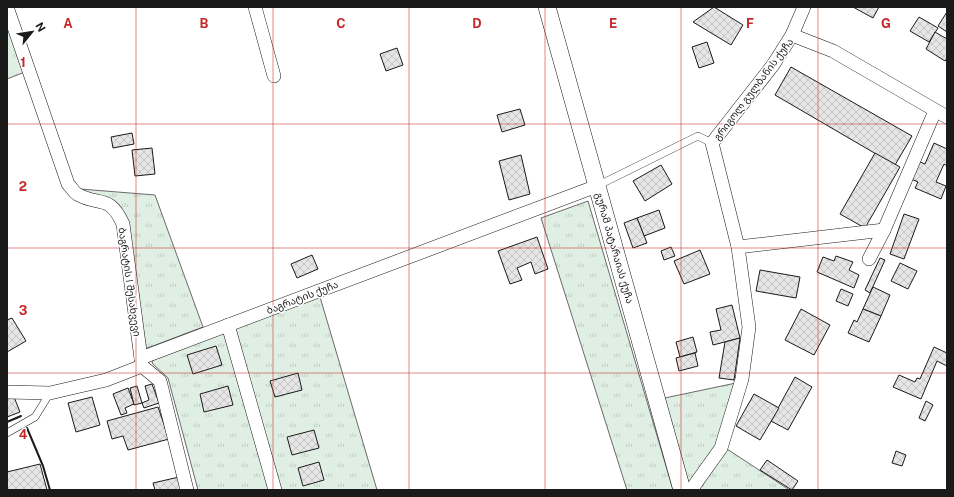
<svg xmlns="http://www.w3.org/2000/svg" width="954" height="497" viewBox="0 0 954 497" font-family="'Public Sans','Noto Sans Georgian',sans-serif">
	<style>
		.grass { fill: url(#grass-tufts); stroke: #6a6a6a }
		.building { fill: url(#building-cross-hatch); stroke: #1a1a1a }
		.lines { fill: none; stroke-linecap: round; stroke-linejoin: round }
		.service-casing { stroke: #1a1a1a; stroke-width: 8 }
		.minor-casing { stroke: #1a1a1a; stroke-width: 14 }
		.tertiary-casing { stroke: #1a1a1a; stroke-width: 18 }
		.service { stroke: #fff; stroke-width: 7 }
		.minor { stroke: #fff; stroke-width: 13 }
		.tertiary { stroke: #fff; stroke-width: 17 }
		.wall { stroke: #1a1a1a; stroke-width: 2 }
		.grid { fill: none; stroke: #c62828; stroke-width: 1; stroke-opacity: 0.55 }
		.labels { text-anchor: middle; stroke-width: 3; stroke-linejoin: round; paint-order: stroke }
		.street-label { font-size: 10px; fill: #1a1a1a; stroke: #fff }
		.grid-label { font-size: 13px; text-anchor: middle; font-weight: bold; fill: #c62828; stroke: #fff; stroke-width: 3; stroke-linejoin: round; paint-order: stroke }
	</style>
	<defs>
		<pattern id="grass-tufts" width="24" height="20" patternUnits="userSpaceOnUse"><rect width="24" height="20" fill="#e0efe3"/><path d="M3 7l-1-3M5 7V3M7 7l1-3M15 17l-1-3M17 17v-4M19 17l1-3" fill="none" stroke="#c0ccc2"/></pattern>
		<pattern id="building-cross-hatch" width="8" height="8" patternUnits="userSpaceOnUse"><rect width="8" height="8" fill="#e6e6e6"/><path d="M0 0l8 8M0 8l8-8" fill="none" stroke="#c5c5c5"/></pattern>
	</defs>
	<rect width="100%" height="100%" fill="#fff"/>
	<g class="grass">
		<polygon points="7,7 30,70 7,79"/>
		<polygon points="80,189 155,195 203,327 145,349 127,224"/>
		<polygon points="588,201 673,490 627,490 541,218"/>
		<polygon points="320,297 377,490 198,490 168,378 152,363 154,358"/>
		<polygon points="736,383 715,447 687,488 660,399"/>
		<polygon points="727,449 788,489 789,490 699,490"/>
	</g>
	<g class="building">
		<polygon points="714,7 743,25 731,45 693,22"/>
		<polygon points="853,7 879,7 873,18"/>
		<polygon points="947,12 947,32 938,26"/>
		<polygon points="919,17 938,28 929,42 910,31"/>
		<polygon points="935,32 947,39 947,58 945,61 926,49"/>
		<polygon points="707,42 714,63 699,68 692,47"/>
		<polygon points="397,48 403,65 386,71 380,54"/>
		<polygon points="791,67 912,136 895,165 775,95"/>
		<polygon points="520,109 525,125 502,132 497,115"/>
		<polygon points="132,133 134,144 113,148 111,137"/>
		<polygon points="934,143 947,149 947,166 944,164 936,182 946,186 941,199 915,188 918,182 911,179 918,161 925,164"/>
		<polygon points="152,148 155,174 135,176 132,150"/>
		<polygon points="875,153 900,167 865,228 840,214"/>
		<polygon points="521,155 530,194 509,200 499,161"/>
		<polygon points="661,165 672,184 645,201 633,181"/>
		<polygon points="659,210 665,228 644,236 637,218"/>
		<polygon points="904,214 919,219 904,259 890,254"/>
		<polygon points="637,218 647,243 633,248 624,223"/>
		<polygon points="537,237 548,269 535,274 531,262 517,268 522,280 510,284 498,251"/>
		<polygon points="671,247 675,256 664,260 661,251"/>
		<polygon points="700,250 710,274 684,284 674,261"/>
		<polygon points="312,255 318,269 297,278 291,264"/>
		<polygon points="836,256 853,262 849,270 859,275 854,288 817,272 823,257 834,261"/>
		<polygon points="880,258 885,260 870,293 865,290"/>
		<polygon points="900,263 917,271 908,289 891,281"/>
		<polygon points="760,270 800,277 796,298 756,291"/>
		<polygon points="873,287 890,295 881,316 863,309"/>
		<polygon points="841,289 853,294 848,306 836,301"/>
		<polygon points="732,305 740,338 713,345 710,332 721,330 716,309"/>
		<polygon points="801,309 830,325 814,355 785,340"/>
		<polygon points="863,309 881,316 869,342 848,333 854,320 857,322"/>
		<polygon points="12,318 26,341 7,352 7,320"/>
		<polygon points="693,337 697,352 680,357 676,342"/>
		<polygon points="740,338 734,380 719,378 725,342"/>
		<polygon points="216,346 222,365 193,374 187,355"/>
		<polygon points="934,347 947,353 947,366 937,361 921,399 893,387 899,375 915,382 917,378 920,379"/>
		<polygon points="695,353 698,366 679,371 676,358"/>
		<polygon points="298,373 302,390 275,397 270,381"/>
		<polygon points="795,377 812,387 788,430 771,421"/>
		<polygon points="152,384 159,403 144,408 142,403 149,400 145,386"/>
		<polygon points="137,386 142,403 134,405 130,388"/>
		<polygon points="228,386 233,405 204,412 200,394"/>
		<polygon points="128,388 134,404 125,408 127,413 121,415 113,394"/>
		<polygon points="754,394 779,408 760,440 736,426"/>
		<polygon points="14,397 20,412 7,417 7,399"/>
		<polygon points="92,397 100,425 76,432 68,403"/>
		<polygon points="926,401 933,405 925,421 919,418"/>
		<polygon points="158,407 169,439 128,450 123,436 112,439 107,421"/>
		<polygon points="314,430 319,448 292,455 287,437"/>
		<polygon points="896,451 906,455 902,466 892,463"/>
		<polygon points="767,460 798,481 792,490 760,470"/>
		<polygon points="319,462 324,480 303,486 298,468"/>
		<polygon points="40,464 47,490 7,490 7,472"/>
		<polygon points="179,477 182,490 155,490 153,483"/>
	</g>
	<g class="lines">
		<defs>
			<g id="service">
				<polyline points="597,186 698,136 712,143"/>
				<polyline points="7,433 35,417 50,393"/>
			</g>
			<g id="minor">
				<path d="M7 7 68 184C71 187 74 192 77 194 99 207 109 193 123 224L142 366 160 381 187 490"/>
				<polyline points="255,7 274,76"/>
				<polyline points="792,35 833,51 947,117"/>
				<polyline points="738,247 884,230"/>
				<polyline points="869,259 884,230 935,111"/>
				<polyline points="228,325 275,490"/>
				<polyline points="141,358 597,186"/>
				<polyline points="7,392 50,393 106,380 142,366"/>
				<polyline points="691,490 721,448 742,379 749,327 738,247 712,143 773,65 792,35 804,7"/>
			</g>
			<polyline id="tertiary" points="547,7 682,490"/>
		</defs>
		<use href="#service" class="service-casing"/>
		<use href="#minor" class="minor-casing"/>
		<use href="#tertiary" class="tertiary-casing"/>
		<use href="#service" class="service"/>
		<use href="#minor" class="minor"/>
		<use href="#tertiary" class="tertiary"/>
		<g class="wall">
			<polyline points="7,422 21,416"/>
			<polyline points="27,428 43,466 50,490"/>
		</g>
	</g>
	<path class="grid" d="M136 7V490M273 7V490M409 7V490M545 7V490M681 7V490M818 7V490M7 124H947M7 248H947M7 373H947"/>
	<g class="labels">
		<g class="street-label">
			<text transform="translate(753 89) rotate(-53)" y="4">გრიგოლ გულბანის ქუჩა</text>
			<text transform="translate(615 248) rotate(74)" y="4">გურამ პატარაიას ქუჩა</text>
			<text transform="translate(130 282) rotate(82)" y="4">ბაგრატის I შესახვევი</text>
			<text transform="translate(302 297) rotate(-21)" y="4">ბაგრატის ქუჩა</text>
		</g>
	</g>
	<g class="grid-label">
		<text x="68" y="28">A</text>
		<text x="204" y="28">B</text>
		<text x="341" y="28">C</text>
		<text x="477" y="28">D</text>
		<text x="613" y="28">E</text>
		<text x="750" y="28">F</text>
		<text x="886" y="28">G</text>
		<text x="23" y="67">1</text>
		<text x="23" y="191">2</text>
		<text x="23" y="315">3</text>
		<text x="23" y="439">4</text>
	</g>
	<rect width="954" height="497" fill="none" stroke="#1a1a1a" stroke-width="16"/>
	<g transform="translate(32 32) rotate(60)" stroke="#ffffff" stroke-width="3" paint-order="stroke">
	<path d="M0-3L7 15L0 10L-7 15Z" fill="#1a1a1a"/>
	<text y="-6" font-size="11" font-weight="bold" text-anchor="middle" fill="#1a1a1a">N</text>
	</g>
</svg>
